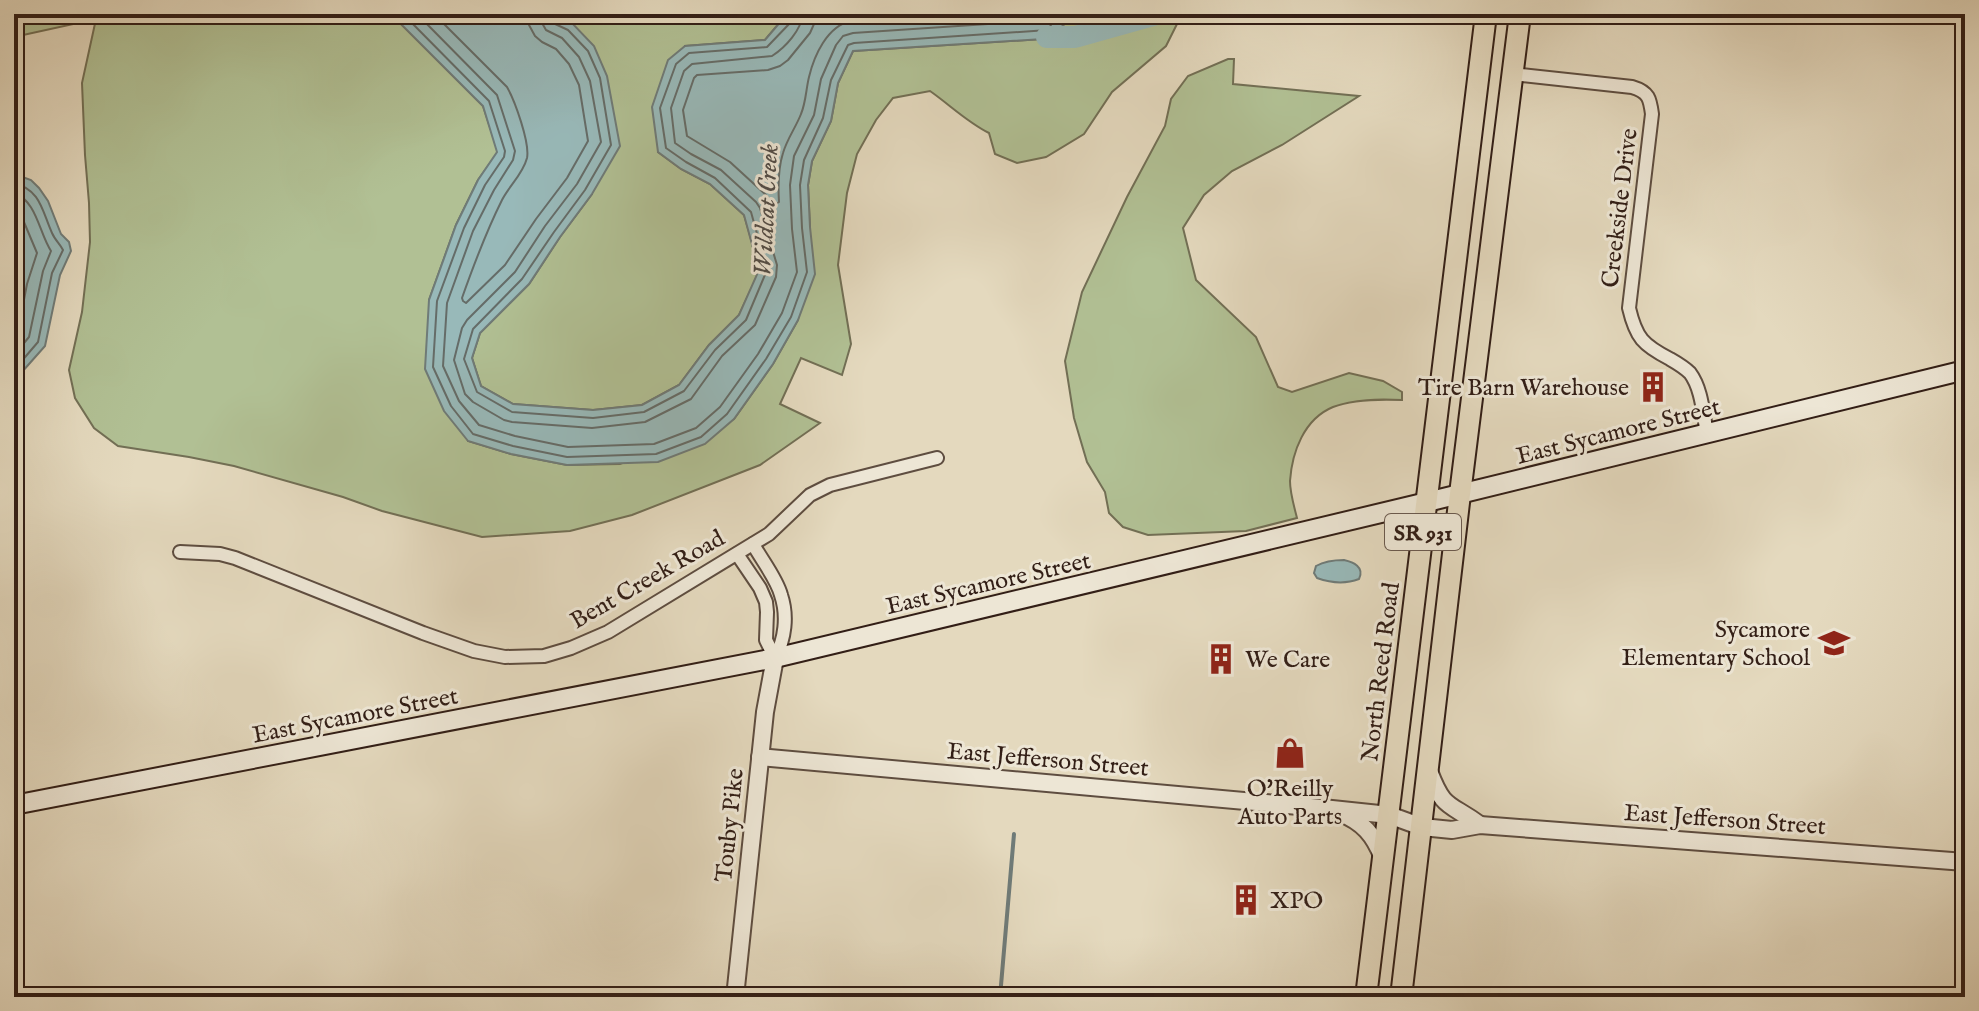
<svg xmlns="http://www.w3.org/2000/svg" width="1979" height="1011" viewBox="0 0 1979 1011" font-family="'IM FELL English',serif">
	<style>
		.green { fill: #b1c094; stroke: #726f55; stroke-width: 2 }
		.water { fill: #98b9b9; stroke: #6f7b78; stroke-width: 2 }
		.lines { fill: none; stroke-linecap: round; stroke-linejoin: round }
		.shore { stroke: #656c68; stroke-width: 2 }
		.stream { stroke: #6f7b78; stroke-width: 4 }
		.river { stroke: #98b9b9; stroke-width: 22 }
		.minor-casing { stroke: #5e4d40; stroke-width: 16 }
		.tertiary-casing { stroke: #5e4d40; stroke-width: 20 }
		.secondary-casing { stroke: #321e16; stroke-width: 22 }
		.primary-casing { stroke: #321e16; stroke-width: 24 }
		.minor { stroke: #ede6d5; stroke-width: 12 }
		.tertiary { stroke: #ede6d5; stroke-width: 16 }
		.secondary { stroke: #ede6d5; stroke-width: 18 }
		.primary { stroke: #e4d9be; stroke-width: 20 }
		.labels { text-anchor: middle; stroke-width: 6; stroke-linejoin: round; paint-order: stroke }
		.shield { fill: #ede6d5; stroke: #6a5a4f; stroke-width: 2 }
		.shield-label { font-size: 22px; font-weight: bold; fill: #321e16 }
		.street-label { font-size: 24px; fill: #321e16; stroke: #ede6d5 }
		.poi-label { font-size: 24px; fill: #321e16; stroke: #ede6d5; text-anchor: end }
		.water-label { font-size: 26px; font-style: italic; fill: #514c47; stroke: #ede6d5 }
	</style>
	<rect width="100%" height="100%" fill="#e4d9be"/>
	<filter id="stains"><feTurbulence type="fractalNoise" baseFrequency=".0025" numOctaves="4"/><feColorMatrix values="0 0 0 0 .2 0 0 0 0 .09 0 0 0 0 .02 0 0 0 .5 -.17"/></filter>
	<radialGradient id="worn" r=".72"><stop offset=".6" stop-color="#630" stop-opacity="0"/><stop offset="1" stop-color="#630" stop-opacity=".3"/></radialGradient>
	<g class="green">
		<path d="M14 14H380L398 21 483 106 498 152 478 180 456 225 429 300 468 441 511 454 567 465 620 464 734 419 773 364 798 320 810 227 808 185 812 161 831 121 838 83 853 51 1074 37 1051 14H1182L1166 46 1112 92 1084 134 1046 157 1017 163 995 154 989 133C967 122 950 105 930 91L893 98 876 120 857 154 847 193 838 265 851 344 842 375 801 358 780 404 820 423 760 465 632 515 570 531 482 537 382 511 343 497 234 466 189 457 118 446 94 428 75 398 69 370 82 312 90 242 89 203 85 155 82 83 96 19 14 37Z"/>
		<polygon points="549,14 787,14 765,40 685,46 658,152 681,169 710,184 744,215 760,270 739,315 709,345 679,385 642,405 593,410 513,404 481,386 472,358 480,333 529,284 560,237 592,194 572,23"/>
		<path d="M1228 59H1234L1233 84 1359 96 1282 145 1232 171 1204 195 1183 228 1196 280 1256 337 1278 387 1292 392 1349 373 1383 381 1402 392V400C1379 399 1354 399 1333 407 1304 419 1292 452 1290 481 1290 493 1294 506 1297 518L1246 531 1148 535 1123 527 1109 513 1105 492 1087 462 1074 418 1065 361 1082 292 1127 197 1165 126 1171 99 1188 76Z"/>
	</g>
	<g class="water">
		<polygon points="380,14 549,14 572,23 594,46 607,76 620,146 592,194 560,237 529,284 480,333 472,358 481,386 513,404 593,410 642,405 679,385 709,345 739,315 759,270 744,215 710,184 681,169 658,152 652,107 668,60 685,46 765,40 787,14 1051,14 1075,37 853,51 838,83 831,121 812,161 808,185 810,227 815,274 798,320 773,364 734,419 705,444 658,462 567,465 511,454 468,441 444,411 425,369 429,300 456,225 478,180 497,152 483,106 398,21"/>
		<polygon points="17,175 31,180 39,188 48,201 61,234 69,242 71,251 60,275 45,346 14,381 14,176"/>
		<path d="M1344 560C1353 562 1365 567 1359 579 1346 584 1331 583 1317 578L1314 573 1316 566C1325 561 1333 560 1344 560Z"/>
	</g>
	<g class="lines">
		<g class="shore">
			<polyline points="403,14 489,101 505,151 504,157 485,185 464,228 437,301 433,367 451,406 473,434 513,446 567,457 656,454 701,437 727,414 766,359 791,317 807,272 802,228 800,185 804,160 823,118 831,80 848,45 854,43 1048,30 1051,26 1047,20 1046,14"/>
			<polyline points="417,14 497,95 515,151 513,160 494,190 473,231 447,303 443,366 459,401 479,425 515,436 568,447 654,444 696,428 720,407 758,354 782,313 797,272 792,229 790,185 794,156 814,115 821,79 836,45 843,36 853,33 1033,21 1036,19 1036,14"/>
			<path d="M434 14 507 87C515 101 530 143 527 158 523 174 509 186 502 200 486 232 474 264 462 298L463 301 466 303 505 265 536 219 567 178 588 141 579 85 569 64 556 49 542 42 535 36 529 25 528 14"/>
			<path d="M540 14 542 23 546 30 562 38 579 57 590 81 601 142 577 184 545 226 515 272 467 320 462 328 454 360 465 394 473 402 504 420 512 422 592 428 645 422 691 399 722 356 755 325 776 277 777 265 760 208 756 202 721 170 691 154 675 143 671 108 684 71 692 64 772 56C786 47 801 30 803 14"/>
			<polyline points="550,14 553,23 568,30 588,51 600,78 611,145 585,190 554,232 522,279 473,329 464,359 477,392 512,412 593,418 644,412 684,391 715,350 746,320 767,270 751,212 715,178 686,162 666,148 660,108 676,64 689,53 767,47 791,22 793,14"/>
			<path d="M815 14 814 24 810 33 788 60 780 66 768 70 697 75 694 78 683 110 687 136 730 162 765 194 774 205 779 202C778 186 778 169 783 153 787 139 796 127 801 114 806 102 806 89 809 77 814 56 827 26 851 21L961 14"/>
			<path d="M14 183C41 190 42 211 52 233 55 240 60 244 63 250L52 273 38 342 14 370"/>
			<path d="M14 193C37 201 39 233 51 251L43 271 29 337 14 355"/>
			<polyline points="14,206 21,215 37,253 27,284 18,331 14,337"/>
		</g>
		<polyline class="stream" points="1000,997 1014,834"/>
		<polyline class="river" points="1047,37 1075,37 1157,14"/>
		<defs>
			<g id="minor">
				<path d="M1513 74 1632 87C1649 92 1650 99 1652 114L1629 308C1636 338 1643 345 1670 359 1677 363 1684 367 1690 373 1702 389 1703 414 1707 433"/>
				<path d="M753 544C761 559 777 579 781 595 788 616 785 639 775 658"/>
				<polyline points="180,552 220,554 235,558 423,633 474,651 505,657 544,656 571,648 608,632 769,534 810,495 830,485 937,458"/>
				<polyline points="737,554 760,588 766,602 767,612 766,640 775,658"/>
			</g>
			<g id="tertiary">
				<polyline points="760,757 1332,809 1389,815 1422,827 1452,830 1480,825 1965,862"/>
				<path d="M1429 771C1444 811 1449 802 1480 825"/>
				<path d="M1340 813C1363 822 1374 835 1383 858"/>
				<polyline points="735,997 765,712 775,658"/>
			</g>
			<polyline id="secondary" points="14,805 775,658 1427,502 1965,370"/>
			<g id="primary">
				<polyline points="1366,997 1486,14"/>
				<polyline points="1401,997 1460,494 1520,14"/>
			</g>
		</defs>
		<use href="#minor" class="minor-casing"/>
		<use href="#tertiary" class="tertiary-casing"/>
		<use href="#secondary" class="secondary-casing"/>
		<use href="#primary" class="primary-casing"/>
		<use href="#minor" class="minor"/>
		<use href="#tertiary" class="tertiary"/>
		<use href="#secondary" class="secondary"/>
		<use href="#primary" class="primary"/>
	</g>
	<defs>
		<symbol id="building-bare" viewBox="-9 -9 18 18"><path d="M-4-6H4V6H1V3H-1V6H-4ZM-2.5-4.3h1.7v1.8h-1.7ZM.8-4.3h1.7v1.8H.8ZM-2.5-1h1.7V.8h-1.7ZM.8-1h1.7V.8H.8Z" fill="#8f2418" stroke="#ede6d5" stroke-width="2.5" paint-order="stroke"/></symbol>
		<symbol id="school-bare" viewBox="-9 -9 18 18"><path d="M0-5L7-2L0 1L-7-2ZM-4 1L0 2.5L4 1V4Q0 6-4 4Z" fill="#8f2418" stroke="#ede6d5" stroke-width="2.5" paint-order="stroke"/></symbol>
		<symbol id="shop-bare" viewBox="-9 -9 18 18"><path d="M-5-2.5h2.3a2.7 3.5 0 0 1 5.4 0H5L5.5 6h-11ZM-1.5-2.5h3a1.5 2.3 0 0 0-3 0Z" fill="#8f2418" stroke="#ede6d5" stroke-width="2.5" paint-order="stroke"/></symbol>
	</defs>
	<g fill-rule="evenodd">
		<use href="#building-bare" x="1631" y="365" width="44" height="44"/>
		<use href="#school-bare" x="1812" y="621" width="44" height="44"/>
		<use href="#building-bare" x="1199" y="637" width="44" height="44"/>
		<use href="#shop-bare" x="1268" y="731" width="44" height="44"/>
		<use href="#building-bare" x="1224" y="878" width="44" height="44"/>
	</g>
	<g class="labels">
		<rect class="shield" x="1385" y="514" width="76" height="36" rx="6"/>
		<g class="shield-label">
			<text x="1423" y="540">SR 931</text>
		</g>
		<g class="street-label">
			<text transform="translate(1619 208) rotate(-83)" y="8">Creekside Drive</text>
			<text transform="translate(1618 431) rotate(-14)" y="8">East Sycamore Street</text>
			<text transform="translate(647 579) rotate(-30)" y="8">Bent Creek Road</text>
			<text transform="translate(988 583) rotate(-13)" y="8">East Sycamore Street</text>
			<text transform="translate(1380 672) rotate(-83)" y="8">North Reed Road</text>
			<text transform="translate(355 715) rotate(-11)" y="8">East Sycamore Street</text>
			<text transform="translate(1048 759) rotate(5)" y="8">East Jefferson Street</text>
			<text transform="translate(1725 819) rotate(4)" y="8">East Jefferson Street</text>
			<text transform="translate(729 825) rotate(-84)" y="8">Touby Pike</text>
		</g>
		<g class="poi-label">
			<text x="1629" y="395">Tire Barn Warehouse</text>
			<text x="1810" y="637">Sycamore<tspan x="1810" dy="28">Elementary School</tspan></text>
			<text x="1245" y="667" text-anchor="start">We Care</text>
			<text x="1290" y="796" text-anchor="middle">O'Reilly<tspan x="1290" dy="28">Auto Parts</tspan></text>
			<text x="1270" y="908" text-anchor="start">XPO</text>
		</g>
		<g class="water-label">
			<text transform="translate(765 210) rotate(-87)" y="9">Wildcat Creek</text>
		</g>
	</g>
	<rect width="1979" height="1011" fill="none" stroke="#e4d9be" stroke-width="48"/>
	<rect x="16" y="16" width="1947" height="979" fill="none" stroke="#321e16" stroke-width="4"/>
	<rect x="24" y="24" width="1931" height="963" fill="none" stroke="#321e16" stroke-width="2"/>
	<rect width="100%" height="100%" filter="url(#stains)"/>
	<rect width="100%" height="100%" fill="url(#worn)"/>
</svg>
